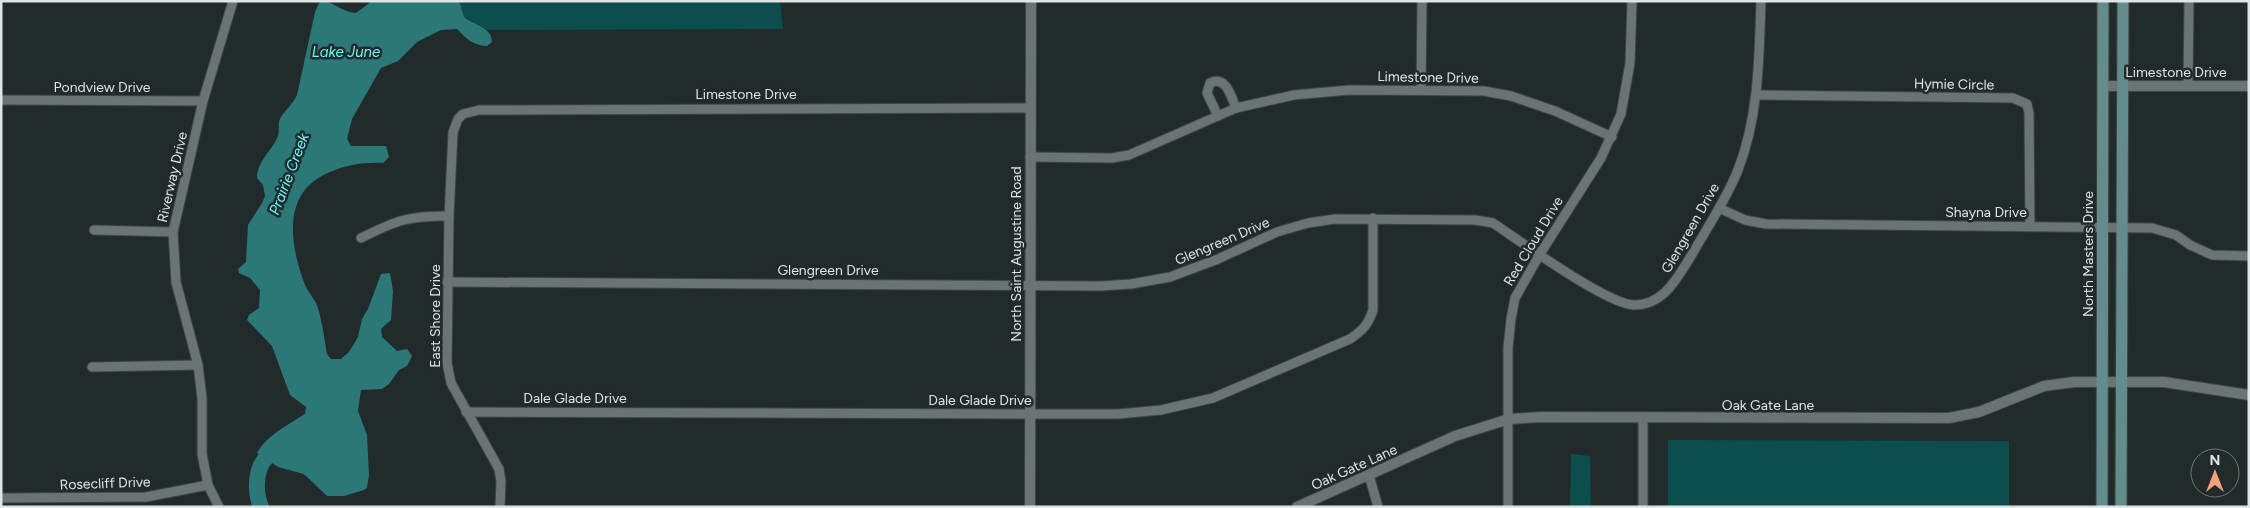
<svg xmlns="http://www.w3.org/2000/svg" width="2250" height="508" viewBox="0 0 2250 508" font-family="Figtree,sans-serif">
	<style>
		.green { fill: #0c4d4e }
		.water { fill: #2c7879 }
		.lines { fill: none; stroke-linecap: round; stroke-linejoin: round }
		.river { stroke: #2c7879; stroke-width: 16 }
		.minor-casing { stroke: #3e4545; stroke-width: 11 }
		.tertiary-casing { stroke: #3e4545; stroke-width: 12 }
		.secondary-casing { stroke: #3e4545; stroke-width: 13 }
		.minor { stroke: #6b7474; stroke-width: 9 }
		.tertiary { stroke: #6b7474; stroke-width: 10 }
		.secondary { stroke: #648c8c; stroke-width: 11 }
		.labels { text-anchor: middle; stroke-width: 5; stroke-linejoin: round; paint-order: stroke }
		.street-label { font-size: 14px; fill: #dfe4e4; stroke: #222b2b }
		.water-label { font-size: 15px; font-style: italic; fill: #69f8f9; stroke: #222b2b }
	</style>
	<rect width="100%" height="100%" fill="#222b2b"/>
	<g class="green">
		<polygon points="459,1 780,1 783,29 488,30 464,17"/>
		<polygon points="1668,440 2009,441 2009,507 1668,507"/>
		<polygon points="1571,454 1590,456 1591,507 1570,507"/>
	</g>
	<path class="water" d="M323 1C335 2 341 12 356 13L372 1H459L464 17C474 25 492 27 492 42L487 46C472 45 467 39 457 29L441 30 417 42 398 61 381 68 352 119 347 139 351 146H386L389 157 383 163C360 162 337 166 317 179 282 202 292 251 305 285 308 292 314 298 317 305 322 320 324 337 327 354L331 359H341L349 352 358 337 362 319 368 309 381 274 390 273 393 291 391 320 381 329 382 337 397 351 407 349 412 356 407 366 399 370 389 384 382 389 361 390 358 411 367 435 369 475 367 488 364 490 344 496H327L304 474 278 467 257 453C267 435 288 425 305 414L306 407 290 395 272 346 247 320 249 315 259 308 260 290 250 278 239 273 238 269 246 262 248 225 262 203 265 196 263 185 257 178C257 161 272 151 278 136 280 130 277 123 281 117 286 109 293 104 297 95L315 12 319 3Z"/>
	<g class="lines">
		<path class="river" d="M261 507C255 493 255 471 265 459 269 454 277 450 282 447"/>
		<defs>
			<g id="minor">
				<polyline points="2188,85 2189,1"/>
				<polyline points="1421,90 1422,1"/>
				<polyline points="1756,95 2013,98 2027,104 2029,113 2030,226"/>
				<polyline points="1,100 203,101"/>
				<path d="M1218 116 1207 93 1210 83C1226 75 1231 96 1236 108"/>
				<polyline points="1030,157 1112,158 1129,155 1236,108 1294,95 1349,90 1484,91 1511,96 1555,111 1612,137"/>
				<polyline points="1719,208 1745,220 1766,224 2152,228 2176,235 2190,245 2212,255 2249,256"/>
				<polyline points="94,230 173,232"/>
				<path d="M361 238C397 220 408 216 449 216"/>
				<path d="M447 282 1101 286 1131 284 1170 277 1218 259 1277 232 1308 223 1335 219 1475 220 1493 223C1520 241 1606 304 1634 305 1664 305 1677 278 1691 256 1707 228 1726 200 1738 170 1759 116 1759 58 1761 1"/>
				<polyline points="92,367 198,365"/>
				<path d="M466 412 1030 414H1118L1161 410 1213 398 1350 339C1363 330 1368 325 1373 310V218"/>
				<polyline points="1369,475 1378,507"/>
				<polyline points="1,498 146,497 208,485"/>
				<polyline points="219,507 208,485 202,454 202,398 198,365 176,282 173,232 203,101 233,1"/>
				<polyline points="500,507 501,481 499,469 451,383 447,363 449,216 453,132 458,119 463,114 479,110 1030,108"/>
				<polyline points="1508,507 1508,348 1511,319 1515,298 1540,254 1601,158 1621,114 1630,63 1632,1"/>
				<polyline points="1643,507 1643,418"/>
			</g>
			<g id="tertiary">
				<polyline points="2104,86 2249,86"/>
				<polyline points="1030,507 1031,1"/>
				<polyline points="1297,507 1455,436 1509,419 1541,417 1949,418 1979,412 2044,386 2074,382 2164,382 2249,395"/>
			</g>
			<g id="secondary">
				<polyline points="2102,507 2103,1"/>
				<polyline points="2121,507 2123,1"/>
			</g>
		</defs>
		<use href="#minor" class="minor-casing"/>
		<use href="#tertiary" class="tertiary-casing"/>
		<use href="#secondary" class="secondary-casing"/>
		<use href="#minor" class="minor"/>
		<use href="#tertiary" class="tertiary"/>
		<use href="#secondary" class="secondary"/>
	</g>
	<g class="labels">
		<g class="street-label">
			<text x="2176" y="77">Limestone Drive</text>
			<text transform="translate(1428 77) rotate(1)" y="5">Limestone Drive</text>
			<text transform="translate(1954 84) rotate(1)" y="5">Hymie Circle</text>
			<text x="102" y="92">Pondview Drive</text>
			<text x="746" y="99">Limestone Drive</text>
			<text transform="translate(172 177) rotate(-77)" y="5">Riverway Drive</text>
			<text x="1986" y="217">Shayna Drive</text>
			<text transform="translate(1690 228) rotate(-60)" y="5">Glengreen Drive</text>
			<text transform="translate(1222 241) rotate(-23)" y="5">Glengreen Drive</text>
			<text transform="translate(1533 241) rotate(-59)" y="5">Red Cloud Drive</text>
			<text transform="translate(1016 254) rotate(-90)" y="5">North Saint Augustine Road</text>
			<text transform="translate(2088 254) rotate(-90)" y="5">North Masters Drive</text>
			<text x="828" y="275">Glengreen Drive</text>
			<text transform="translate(435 316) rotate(-90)" y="5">East Shore Drive</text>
			<text x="575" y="403">Dale Glade Drive</text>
			<text x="980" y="405">Dale Glade Drive</text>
			<text x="1768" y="410">Oak Gate Lane</text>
			<text transform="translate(1354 467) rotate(-24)" y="5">Oak Gate Lane</text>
			<text transform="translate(105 483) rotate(-2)" y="5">Rosecliff Drive</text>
		</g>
		<g class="water-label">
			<text x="346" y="57">Lake June</text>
			<text transform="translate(289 174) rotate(-69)" y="5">Prairie Creek</text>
		</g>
	</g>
	<rect width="2250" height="508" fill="none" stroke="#dfe4e4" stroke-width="5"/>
	<g transform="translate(2215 473)"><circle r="24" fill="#222b2b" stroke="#6e7575"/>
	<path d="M0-4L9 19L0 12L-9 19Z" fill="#f1a17b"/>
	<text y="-8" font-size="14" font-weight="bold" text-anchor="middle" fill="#dfe4e4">N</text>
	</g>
</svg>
